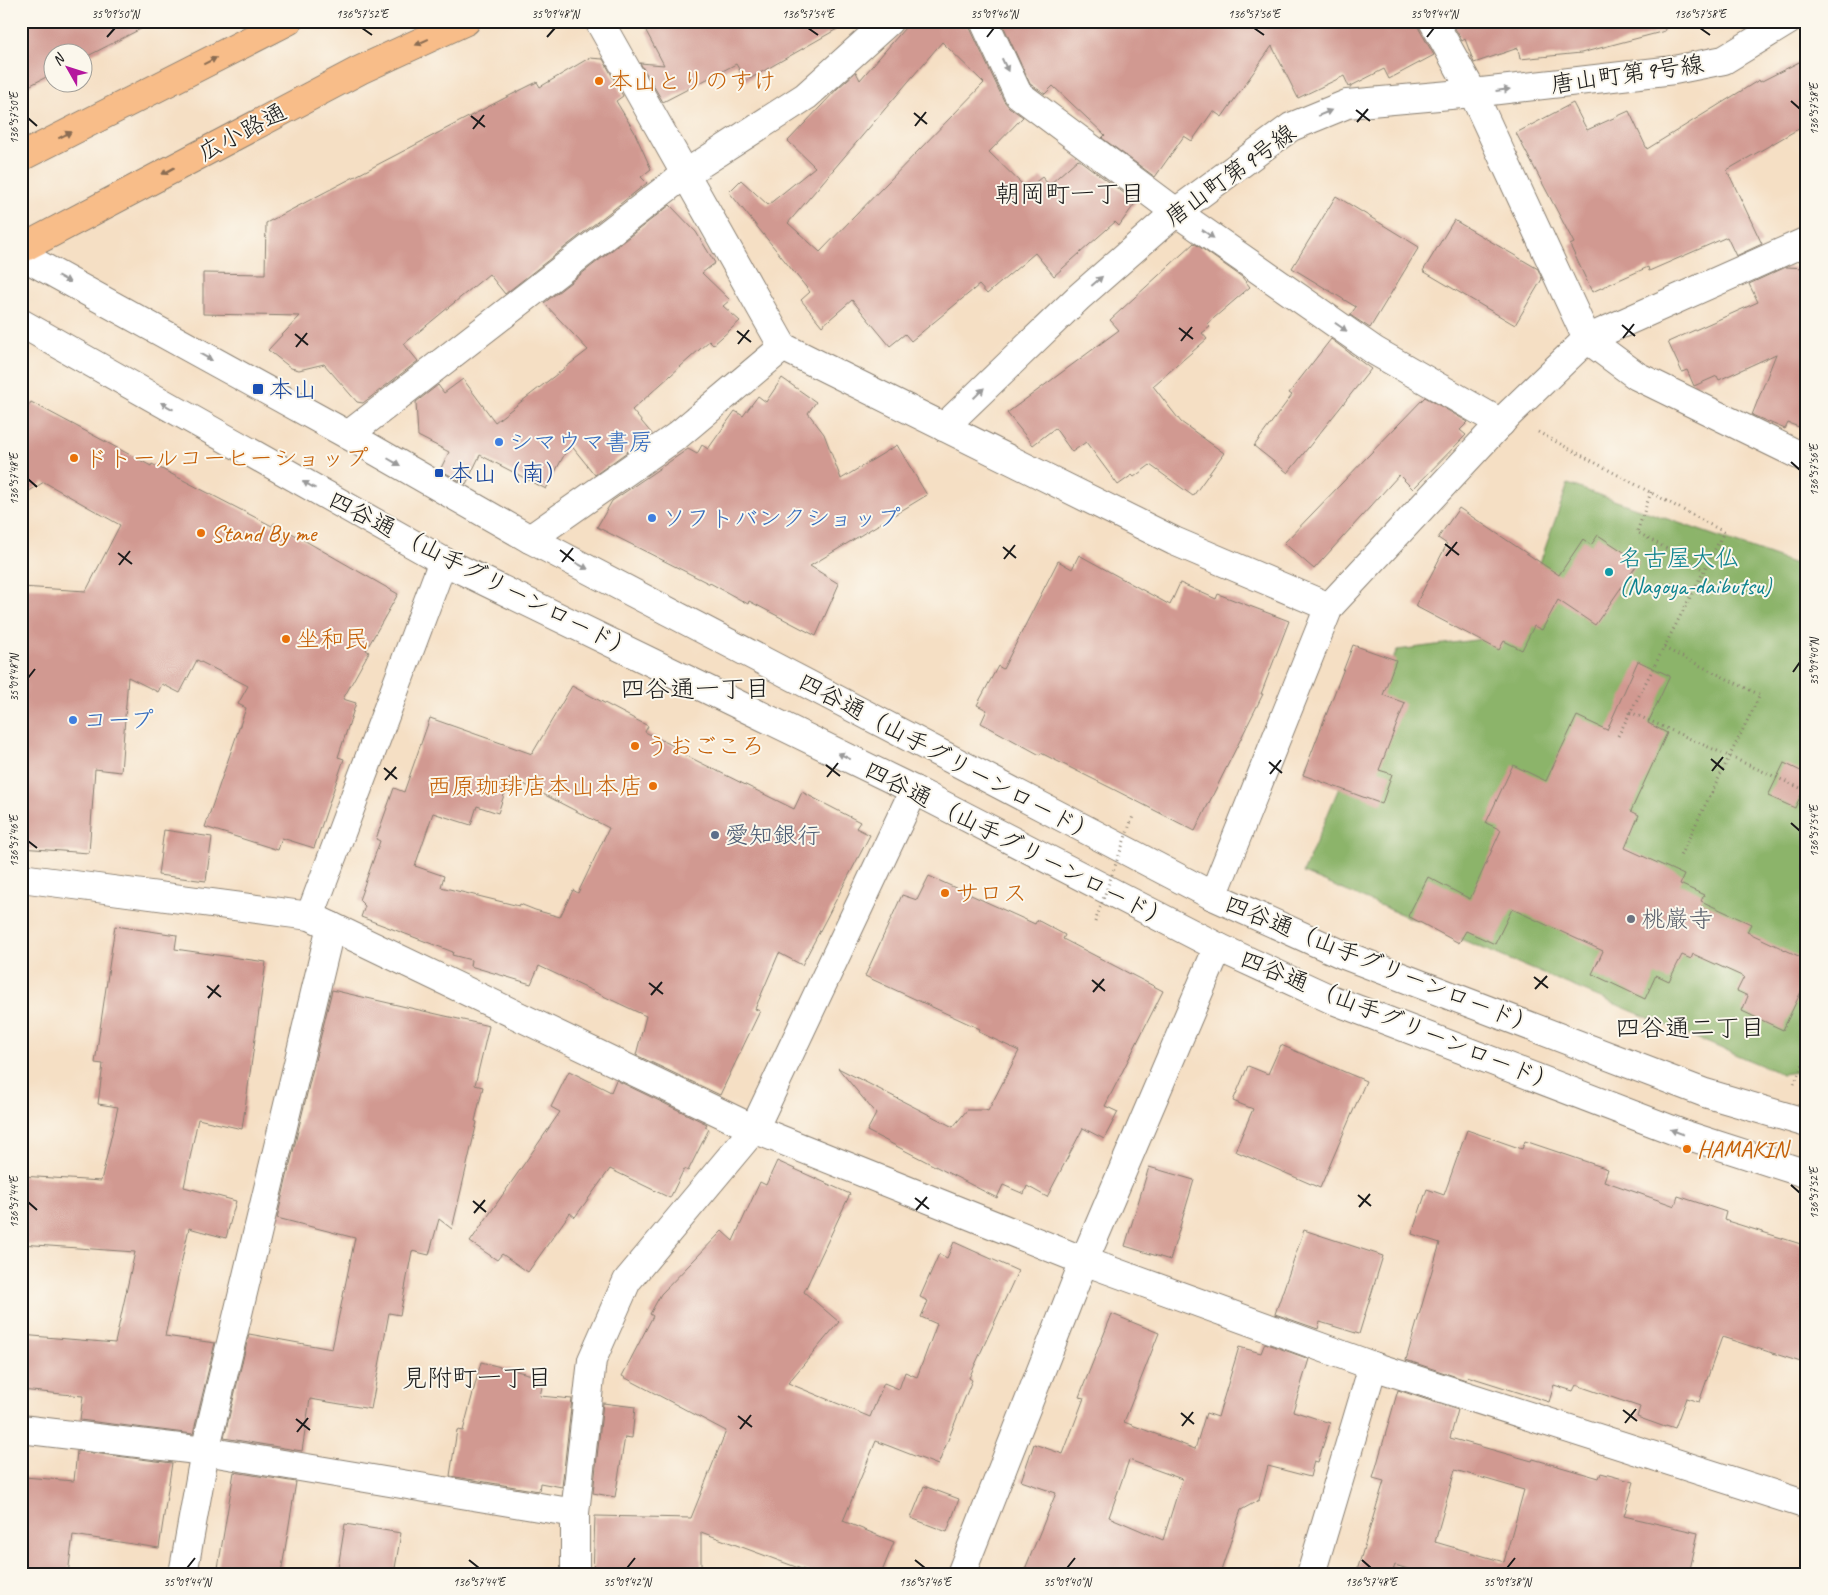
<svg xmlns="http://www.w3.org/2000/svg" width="1828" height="1595" viewBox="0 0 1828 1595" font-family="Caveat,'Klee One',sans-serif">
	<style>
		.forest { fill: #8cb46a; stroke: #546843 }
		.building { fill: #d19991; fill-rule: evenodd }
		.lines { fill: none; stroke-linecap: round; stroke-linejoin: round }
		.minor-casing { stroke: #887e70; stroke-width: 30 }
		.tertiary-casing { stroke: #887e70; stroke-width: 30 }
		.primary-casing { stroke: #887e70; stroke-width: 30 }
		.path { stroke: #887e70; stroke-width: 3; stroke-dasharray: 1 4; stroke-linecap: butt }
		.minor { stroke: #fff; stroke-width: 28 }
		.tertiary { stroke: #fff; stroke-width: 28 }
		.primary { stroke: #f8bd89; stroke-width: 28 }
		.path-bridge { stroke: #887e70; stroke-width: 3; stroke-dasharray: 1 4; stroke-linecap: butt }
		.oneway { fill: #8a6c52 }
		.oneway2 { fill: #999 }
		.ticks { fill: none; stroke: #1c1c1c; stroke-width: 2 }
		.food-dot { fill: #e8710a; stroke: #fbf7ec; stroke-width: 2 }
		.transit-dot { fill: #1a4fb4; stroke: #fbf7ec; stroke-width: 2 }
		.shop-dot { fill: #3f7fe0; stroke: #fbf7ec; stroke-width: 2 }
		.culture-dot { fill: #0f9aa8; stroke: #fbf7ec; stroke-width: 2 }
		.service-dot { fill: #5c6f8a; stroke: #fbf7ec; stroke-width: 2 }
		.worship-dot { fill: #6b7280; stroke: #fbf7ec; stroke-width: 2 }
		.labels { text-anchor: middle; stroke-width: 4; stroke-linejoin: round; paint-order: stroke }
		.street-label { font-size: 24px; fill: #1c1c1c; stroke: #fbf7ec }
		.food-label { font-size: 24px; fill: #c56008; stroke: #fbf7ec; text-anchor: start }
		.transit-label { font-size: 24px; fill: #164399; stroke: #fbf7ec; text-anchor: start }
		.shop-label { font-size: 24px; fill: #366cbe; stroke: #fbf7ec; text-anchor: start }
		.culture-label { font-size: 24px; fill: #0d838f; stroke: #fbf7ec; text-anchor: start }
		.service-label { font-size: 24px; fill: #4e5e75; stroke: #fbf7ec; text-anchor: start }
		.worship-label { font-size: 24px; fill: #5b616d; stroke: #fbf7ec; text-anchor: start }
		.neighbourhood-label { font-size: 25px; fill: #1c1c1c; stroke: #fbf7ec }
		.neatline { fill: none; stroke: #1c1c1c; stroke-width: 2 }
		.ticks-label { font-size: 12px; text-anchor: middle; fill: #1c1c1c }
	</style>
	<rect width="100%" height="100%" fill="#fbf7ec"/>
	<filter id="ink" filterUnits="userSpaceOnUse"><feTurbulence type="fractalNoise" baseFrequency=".02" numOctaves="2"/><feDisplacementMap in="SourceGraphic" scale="10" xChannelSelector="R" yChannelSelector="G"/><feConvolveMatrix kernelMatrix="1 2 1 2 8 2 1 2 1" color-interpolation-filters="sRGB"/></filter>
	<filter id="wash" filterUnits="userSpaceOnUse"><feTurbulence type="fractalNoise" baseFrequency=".0096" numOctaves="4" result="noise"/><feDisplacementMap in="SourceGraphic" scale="20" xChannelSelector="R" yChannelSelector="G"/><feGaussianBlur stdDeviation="1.12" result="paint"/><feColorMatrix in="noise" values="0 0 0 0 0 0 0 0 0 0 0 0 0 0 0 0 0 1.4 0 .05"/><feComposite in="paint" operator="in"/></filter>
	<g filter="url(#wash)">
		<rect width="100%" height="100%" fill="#f5dfc4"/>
		<polygon class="forest" points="1568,484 1807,568 1807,1071 1782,1074 1303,873 1397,650 1514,635"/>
		<g id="blocks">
			<g class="building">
				<polygon points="21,21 156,21 82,59 82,52 52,52 52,74 21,90"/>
				<polygon points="666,21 851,21 746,81 736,64 663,102 640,63 664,65 646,31"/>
				<path d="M911 21H962L971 30 1004 101 1009 107 1023 117 989 152 1027 189 1042 177 1049 185 1078 159 1136 202 1119 226 1115 222 1054 276 1035 253 987 294 979 285 911 341 905 334 890 346 852 300 822 326 801 300 810 292 729 192 741 180 768 205 815 167 788 141 838 88 856 72 860 80ZM942 42 984 83 820 252 788 223Z"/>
				<polygon points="1001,21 1417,21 1419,29 1434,55 1389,79 1384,69 1349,87 1344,76 1298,98 1272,46 1222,117 1213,111 1192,141 1184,136 1155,177 1102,138 1105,135 1053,86 1045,94 1030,84"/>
				<polygon points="1451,21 1664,21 1665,31 1581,53 1520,59 1518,48 1474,63 1465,39 1462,41"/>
				<polygon points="589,58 603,59 623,96 616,101 634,131 651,169 641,177 647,183 505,294 489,274 404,344 418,361 363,403 357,402 324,364 299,370 291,368 268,350 300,316 203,314 203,273 265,274 266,223 503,99 537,82 540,87"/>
				<polygon points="1807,58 1807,124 1727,170 1762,244 1736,256 1727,237 1649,271 1648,267 1592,292 1570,245 1574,243 1516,133 1573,103 1587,130 1629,111 1647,149 1759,80 1760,82"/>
				<polygon points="1336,196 1419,247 1370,328 1350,315 1356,307 1292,268"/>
				<polygon points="670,205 696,232 715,263 702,273 730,300 723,306 740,321 713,345 709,341 632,410 652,434 595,475 570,444 546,489 480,455 466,484 440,470 449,452 418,436 416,402 438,385 444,393 463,379 495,422 588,350 544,303"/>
				<polygon points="1454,220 1538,269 1542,279 1515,325 1423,271"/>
				<polygon points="1194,243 1242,277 1250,287 1207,324 1210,327 1202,333 1207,339 1153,386 1181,422 1224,453 1193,496 1150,465 1134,477 1132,475 1118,485 1086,442 1072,452 1055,428 1033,445 1007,413 1119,330 1110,320"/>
				<polygon points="1786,267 1807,268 1807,430 1788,423 1785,429 1752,415 1776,354 1719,380 1717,376 1694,386 1687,370 1682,372 1668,342 1758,302 1749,284"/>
				<polygon points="1331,339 1371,369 1288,473 1254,446 1292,395 1289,393"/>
				<polygon points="782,378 816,402 808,413 824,434 841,479 897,445 927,495 810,566 839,584 816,636 749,601 748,604 710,583 710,584 597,527 612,501 688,449 697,454 702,445 708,449 735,411 743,416 758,396 766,402"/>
				<polygon points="1425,397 1468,422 1460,430 1466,435 1413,489 1399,475 1314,569 1284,543"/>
				<polygon points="31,402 151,466 152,464 272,526 274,523 398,594 366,650 369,652 343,699 356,703 338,757 344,759 314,848 282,838 278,850 205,827 246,708 238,704 248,686 197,660 180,693 162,684 158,692 128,677 121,772 95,769 89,853 21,848 21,587 86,591 120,525 44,482 21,496 21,418"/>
				<polygon points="1459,508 1559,575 1583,539 1591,545 1598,535 1639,562 1595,625 1558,600 1542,630 1534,626 1522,650 1504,641 1499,650 1415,606 1447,544 1438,538"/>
				<polygon points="1079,555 1170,605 1180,583 1216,599 1218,594 1289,621 1261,694 1263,694 1195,831 1111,788 1041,753 1040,755 981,723 987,710 977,705 998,666 1003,669 1058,561 1072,569"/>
				<polygon points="1353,645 1396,660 1383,695 1405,703 1379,770 1392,774 1382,804 1303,775"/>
				<polygon points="1638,661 1670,676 1648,723 1667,733 1631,811 1639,815 1625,848 1684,875 1680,884 1704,895 1701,901 1751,924 1747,932 1807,960 1807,979 1783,1030 1742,1011 1748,996 1737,991 1744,977 1693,954 1691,959 1682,955 1669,981 1656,975 1645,999 1592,974 1603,951 1512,909 1495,944 1466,931 1459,943 1408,916 1428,877 1470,899 1501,830 1486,823 1513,765 1546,781 1577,716 1607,730"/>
				<path d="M572 686 648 726 645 732 680 749 679 752 794 809 802 792 860 822 856 828 870 835 802 965 779 953 755 1009 760 1011 720 1095 636 1055 646 1016 539 966 531 984 470 966 471 960 452 955 453 952 361 917 365 906 359 900 380 841 376 839 394 788 404 792 430 718 532 754ZM510 777 609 828 578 893 573 890 560 917 535 910 520 904 519 906 441 887 444 876 415 866 433 813 471 825 477 806 498 813Z"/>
				<polygon points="1784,763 1807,774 1807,782 1795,808 1768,796"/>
				<polygon points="164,830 212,837 206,881 158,875"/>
				<polygon points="929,876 1035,924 1037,920 1065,935 1063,939 1163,991 1105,1106 1118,1112 1104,1139 1083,1128 1047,1197 1027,1186 1024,1194 1003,1185 997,1198 867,1131 876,1114 838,1068 953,1127 967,1110 985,1110 988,1111 1019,1051 979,1032 980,1029 865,976 902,895 917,900"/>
				<polygon points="115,926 177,935 175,949 266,962 242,1129 198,1119 184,1187 236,1201 226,1238 189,1228 165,1336 215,1343 193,1434 80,1420 83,1396 21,1390 21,1335 115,1343 135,1252 21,1244 21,1176 101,1181 118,1107 98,1104 103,1064 95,1063"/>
				<polygon points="332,990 489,1026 475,1085 483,1087 475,1121 477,1122 452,1229 439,1219 429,1255 412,1251 400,1315 389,1313 371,1409 310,1399 302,1451 224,1438 249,1334 332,1349 355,1238 277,1218"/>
				<polygon points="1281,1045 1366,1081 1320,1188 1235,1151 1253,1109 1233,1101 1248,1066 1268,1074"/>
				<polygon points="569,1071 611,1092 616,1080 707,1124 705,1127 709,1129 688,1171 684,1169 670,1198 610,1169 575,1217 570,1213 528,1272 502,1254 497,1260 470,1242 560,1112 551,1107"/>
				<polygon points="1467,1130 1522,1149 1525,1141 1608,1169 1604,1181 1675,1206 1678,1196 1726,1212 1724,1220 1807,1246 1807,1364 1722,1337 1699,1402 1686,1398 1675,1428 1666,1425 1665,1427 1637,1417 1640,1407 1576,1385 1573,1391 1554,1385 1549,1402 1486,1382 1467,1376 1466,1380 1406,1360 1440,1243 1412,1234 1427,1189 1444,1195"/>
				<polygon points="777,1161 850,1194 804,1292 839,1322 788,1383 870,1417 884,1383 899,1389 905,1372 917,1377 937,1324 921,1317 928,1301 920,1297 939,1254 947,1258 954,1242 1018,1271 969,1378 972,1380 938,1465 876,1441 843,1521 894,1542 881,1574 815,1574 701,1532 701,1574 593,1574 595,1516 691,1518 726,1431 622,1376 653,1316 650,1314 661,1294 722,1231 733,1241 760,1182 766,1185"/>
				<polygon points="1149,1167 1194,1180 1170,1260 1125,1246"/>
				<polygon points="1304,1230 1383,1256 1359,1334 1320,1322 1318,1329 1275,1314"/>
				<path d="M1112 1314 1159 1333 1124 1422 1195 1449 1206 1413 1218 1417 1239 1347 1261 1353 1265 1343 1309 1359 1293 1411 1330 1423 1318 1462 1314 1461 1310 1477 1268 1466 1259 1500 1241 1510 1220 1574H1023L1056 1493 1021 1481 1034 1444 1063 1454 1084 1398 1079 1397ZM1129 1460 1182 1479 1163 1540 1109 1517Z"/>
				<polygon points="481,1362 544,1378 540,1396 572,1399 562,1487 540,1483 539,1491 450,1476 457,1430 463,1431"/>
				<path d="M1398 1390 1458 1410 1450 1438 1532 1461 1533 1459 1599 1478 1601 1473 1634 1482 1624 1516 1698 1533 1689 1574H1423L1395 1565 1392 1574H1356L1384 1481 1373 1478ZM1455 1470 1524 1490 1504 1562 1435 1542Z"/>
				<polygon points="603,1403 635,1407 632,1438 625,1437 615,1497 593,1493"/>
				<polygon points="77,1451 172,1463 159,1548 73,1535 68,1574 21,1574 25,1530 21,1529 24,1477 74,1481"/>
				<polygon points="234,1472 296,1482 281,1574 217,1574"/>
				<polygon points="924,1486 959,1499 947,1532 911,1518"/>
				<polygon points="345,1524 401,1533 394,1574 337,1574"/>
			</g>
		</g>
	</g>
	<g filter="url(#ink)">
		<use href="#blocks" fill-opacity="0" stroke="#887e70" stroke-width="1"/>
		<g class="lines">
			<defs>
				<g id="minor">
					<polyline points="599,21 783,347 1174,541 1329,607"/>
					<polyline points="984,21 1018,94 1176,212 1375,351 1501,423"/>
					<polyline points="1433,21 1473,93 1587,339 1637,376 1807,459"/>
					<polyline points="944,427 1079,297 1176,212 1291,127 1347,104 1473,93 1674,70 1724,60 1788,21"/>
					<polyline points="348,435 685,174 806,96 889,21"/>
					<polyline points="530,539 677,436 783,347"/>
					<polyline points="21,878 310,916 754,1129 1084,1261 961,1574"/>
					<polyline points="1213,896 1329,607 1508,415 1587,339 1807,241"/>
					<polyline points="310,916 443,561"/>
					<polyline points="1218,947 1084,1261 1373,1366 1807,1505"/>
					<polyline points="21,1429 205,1451 575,1513"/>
					<polyline points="183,1574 205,1451 331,926"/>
					<polyline points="575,1574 575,1513 592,1360 627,1281 754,1129 914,790"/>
					<polyline points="1311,1574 1373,1366"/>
				</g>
				<g id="tertiary">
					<polyline points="21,255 348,435 530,539 1213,896 1344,955 1705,1093 1807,1123"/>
					<polyline points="21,323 443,561 914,790 1218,947 1333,1000 1683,1134 1807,1174"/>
				</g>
				<g id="primary">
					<polyline points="21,157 288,21"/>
					<polyline points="21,249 360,70 466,21"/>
				</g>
			</defs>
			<use href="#minor" class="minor-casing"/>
			<use href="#tertiary" class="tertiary-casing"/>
			<use href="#primary" class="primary-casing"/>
			<g class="path">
				<polyline points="1538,432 1724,532 1618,736"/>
				<polyline points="1651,492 1637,532 1704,570"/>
				<polyline points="1664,648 1760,695 1680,856"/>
				<polyline points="1630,712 1807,791"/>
				<polyline points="1794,1084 1807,1056"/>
			</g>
			<use href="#minor" class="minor"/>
			<use href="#tertiary" class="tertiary"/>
			<use href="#primary" class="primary"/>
			<polyline class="path-bridge" points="1095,922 1133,816"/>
		</g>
		<defs><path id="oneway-solid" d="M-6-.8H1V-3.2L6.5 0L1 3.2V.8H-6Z" transform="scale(1.25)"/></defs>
		<g class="oneway">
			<use href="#oneway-solid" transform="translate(422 42) rotate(155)"/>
			<use href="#oneway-solid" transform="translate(210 61) rotate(-27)"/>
			<use href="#oneway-solid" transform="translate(65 135) rotate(-27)"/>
			<use href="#oneway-solid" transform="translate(168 171) rotate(152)"/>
		</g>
		<g class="oneway2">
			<use href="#oneway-solid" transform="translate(1005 65) rotate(65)"/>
			<use href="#oneway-solid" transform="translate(1503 90) rotate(-7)"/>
			<use href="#oneway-solid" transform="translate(1325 113) rotate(-23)"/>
			<use href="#oneway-solid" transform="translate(1208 234) rotate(35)"/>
			<use href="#oneway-solid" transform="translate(64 279) rotate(29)"/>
			<use href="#oneway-solid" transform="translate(1097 281) rotate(-41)"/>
			<use href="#oneway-solid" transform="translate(1341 327) rotate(35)"/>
			<use href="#oneway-solid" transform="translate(206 357) rotate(29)"/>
			<use href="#oneway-solid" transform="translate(979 393) rotate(-44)"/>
			<use href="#oneway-solid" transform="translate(167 406) rotate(-151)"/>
			<use href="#oneway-solid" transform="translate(394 462) rotate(30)"/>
			<use href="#oneway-solid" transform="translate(309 485) rotate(-151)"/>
			<use href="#oneway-solid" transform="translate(582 566) rotate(28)"/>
			<use href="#oneway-solid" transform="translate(844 756) rotate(-154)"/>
			<use href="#oneway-solid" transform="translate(1677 1132) rotate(-159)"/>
		</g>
	</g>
	<path class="ticks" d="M362 28 372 35M808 28 818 35M1254 28 1264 35M1700 28 1710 35M107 37 115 28M547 37 555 28M987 37 994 28M1427 37 1434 28M1791 101 1800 109M1356 110 1370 121M914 113 927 124M471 116 485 127M28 118 37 126M1357 122 1368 109M915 126 926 112M473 129 484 115M1622 325 1635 336M1179 328 1193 339M737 331 751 342M295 334 308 345M1623 338 1634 324M1181 341 1192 327M738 344 749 330M296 347 307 333M1791 462 1800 470M28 479 37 487M1445 544 1459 555M1003 547 1016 558M560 550 574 561M118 553 132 564M1446 556 1457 542M1004 559 1015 545M562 562 573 548M119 565 130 551M1793 672 1800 662M28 678 35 669M1711 759 1724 770M1269 762 1282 773M826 765 840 776M384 768 397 779M1712 771 1723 757M1270 774 1281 760M827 777 838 763M385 780 396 767M1791 823 1800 831M28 841 37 848M1534 977 1548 988M1092 980 1105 991M649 983 663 994M207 986 221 997M1535 989 1547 976M1093 992 1104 979M651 995 662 982M208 998 219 985M1791 1185 1800 1193M1358 1195 1371 1206M915 1198 929 1209M473 1201 486 1212M28 1202 37 1210M1359 1207 1370 1194M916 1210 927 1197M474 1213 485 1200M1623 1410 1637 1421M1181 1413 1194 1424M738 1416 752 1427M296 1419 310 1430M1625 1423 1636 1409M1182 1426 1193 1412M740 1429 751 1415M297 1432 308 1418M469 1560 479 1568M915 1560 925 1568M1362 1560 1371 1568M187 1568 195 1558M627 1568 635 1558M1067 1568 1075 1558M1507 1568 1515 1558"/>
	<g class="food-dot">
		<circle cx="599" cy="81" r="5"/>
		<circle cx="74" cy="458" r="5"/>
		<circle cx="201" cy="533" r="5"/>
		<circle cx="286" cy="639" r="5"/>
		<circle cx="635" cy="746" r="5"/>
		<circle cx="653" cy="786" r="5"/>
		<circle cx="945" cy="893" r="5"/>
		<circle cx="1687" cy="1149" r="5"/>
	</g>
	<g class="transit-dot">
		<rect x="252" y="383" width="12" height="12" rx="2.5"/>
		<rect x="434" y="468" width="10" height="10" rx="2.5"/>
	</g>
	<g class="shop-dot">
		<circle cx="499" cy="442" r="5"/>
		<circle cx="652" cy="518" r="5"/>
		<circle cx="73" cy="720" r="5"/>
	</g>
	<circle class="culture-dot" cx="1609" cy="572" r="5"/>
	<circle class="service-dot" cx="715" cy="835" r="5"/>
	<circle class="worship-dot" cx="1631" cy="919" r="5"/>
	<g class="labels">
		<g class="street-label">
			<text transform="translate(1627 74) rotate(-8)" y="8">唐山町第9号線</text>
			<text transform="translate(242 132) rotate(-28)" y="8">広小路通</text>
			<text transform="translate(1230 175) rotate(-36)" y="8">唐山町第9号線</text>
			<text transform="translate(482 575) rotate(27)" y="8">四谷通 （山手グリーンロード）</text>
			<text transform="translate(948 758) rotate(28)" y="8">四谷通（山手グリーンロード）</text>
			<text transform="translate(1018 845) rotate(27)" y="8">四谷通 （山手グリーンロード）</text>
			<text transform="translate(1381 965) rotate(22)" y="8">四谷通（山手グリーンロード）</text>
			<text transform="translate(1399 1021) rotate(22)" y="8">四谷通 （山手グリーンロード）</text>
		</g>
		<g class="food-label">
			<text x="609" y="89">本山とりのすけ</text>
			<text x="84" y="466">ドトールコーヒーショップ</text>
			<text x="211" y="541">Stand By me</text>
			<text x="296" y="647">坐和民</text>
			<text x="645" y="754">うおごころ</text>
			<text x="643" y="794" text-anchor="end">西原珈琲店本山本店</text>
			<text x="955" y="901">サロス</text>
			<text x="1697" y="1157">HAMAKIN</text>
		</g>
		<g class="transit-label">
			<text x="269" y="397">本山</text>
			<text x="449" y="481">本山（南）</text>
		</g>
		<g class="shop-label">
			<text x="509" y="450">シマウマ書房</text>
			<text x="662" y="526">ソフトバンクショップ</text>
			<text x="83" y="728">コープ</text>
		</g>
		<g class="culture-label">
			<text x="1619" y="566">名古屋大仏<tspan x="1619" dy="28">(Nagoya-daibutsu)</tspan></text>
		</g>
		<g class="service-label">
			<text x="725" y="843">愛知銀行</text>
		</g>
		<g class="worship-label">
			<text x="1641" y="927">桃巌寺</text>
		</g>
		<g class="neighbourhood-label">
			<text x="1070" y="202">朝岡町一丁目</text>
			<text x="695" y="697">四谷通一丁目</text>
			<text x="1690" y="1036">四谷通二丁目</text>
			<text x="477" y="1386">見附町一丁目</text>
		</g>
	</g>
	<rect width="1828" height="1595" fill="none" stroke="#fbf7ec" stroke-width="55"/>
	<g transform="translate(68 68) rotate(309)"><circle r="24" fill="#fbf7ec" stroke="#a29f99"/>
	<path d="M0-4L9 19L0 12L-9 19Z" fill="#b5179e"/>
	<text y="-8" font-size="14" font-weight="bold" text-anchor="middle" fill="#1c1c1c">N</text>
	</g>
	<rect x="28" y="28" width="1772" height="1540" class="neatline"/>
	<g class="ticks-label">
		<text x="115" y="18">35°09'50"N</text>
		<text x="362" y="18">136°57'52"E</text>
		<text x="555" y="18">35°09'48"N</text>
		<text x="808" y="18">136°57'54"E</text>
		<text x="994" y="18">35°09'46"N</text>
		<text x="1254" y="18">136°57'56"E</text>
		<text x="1434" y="18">35°09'44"N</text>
		<text x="1700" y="18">136°57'58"E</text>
		<text transform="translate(1814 109) rotate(-90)" y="4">136°57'58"E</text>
		<text transform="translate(14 118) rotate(-90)" y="4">136°57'50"E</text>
		<text transform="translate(1814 470) rotate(-90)" y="4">136°57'56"E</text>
		<text transform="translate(14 479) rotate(-90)" y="4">136°57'48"E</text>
		<text transform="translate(1814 662) rotate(-90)" y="4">35°09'40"N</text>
		<text transform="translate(14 678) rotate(-90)" y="4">35°09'48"N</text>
		<text transform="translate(1814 831) rotate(-90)" y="4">136°57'54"E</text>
		<text transform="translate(14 841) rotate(-90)" y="4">136°57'46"E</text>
		<text transform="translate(1814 1193) rotate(-90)" y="4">136°57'52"E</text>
		<text transform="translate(14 1202) rotate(-90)" y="4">136°57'44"E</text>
		<text x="187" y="1586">35°09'44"N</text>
		<text x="479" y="1586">136°57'44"E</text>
		<text x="627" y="1586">35°09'42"N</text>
		<text x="925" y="1586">136°57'46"E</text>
		<text x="1067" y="1586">35°09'40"N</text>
		<text x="1371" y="1586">136°57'48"E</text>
		<text x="1507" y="1586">35°09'38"N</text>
	</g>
</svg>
